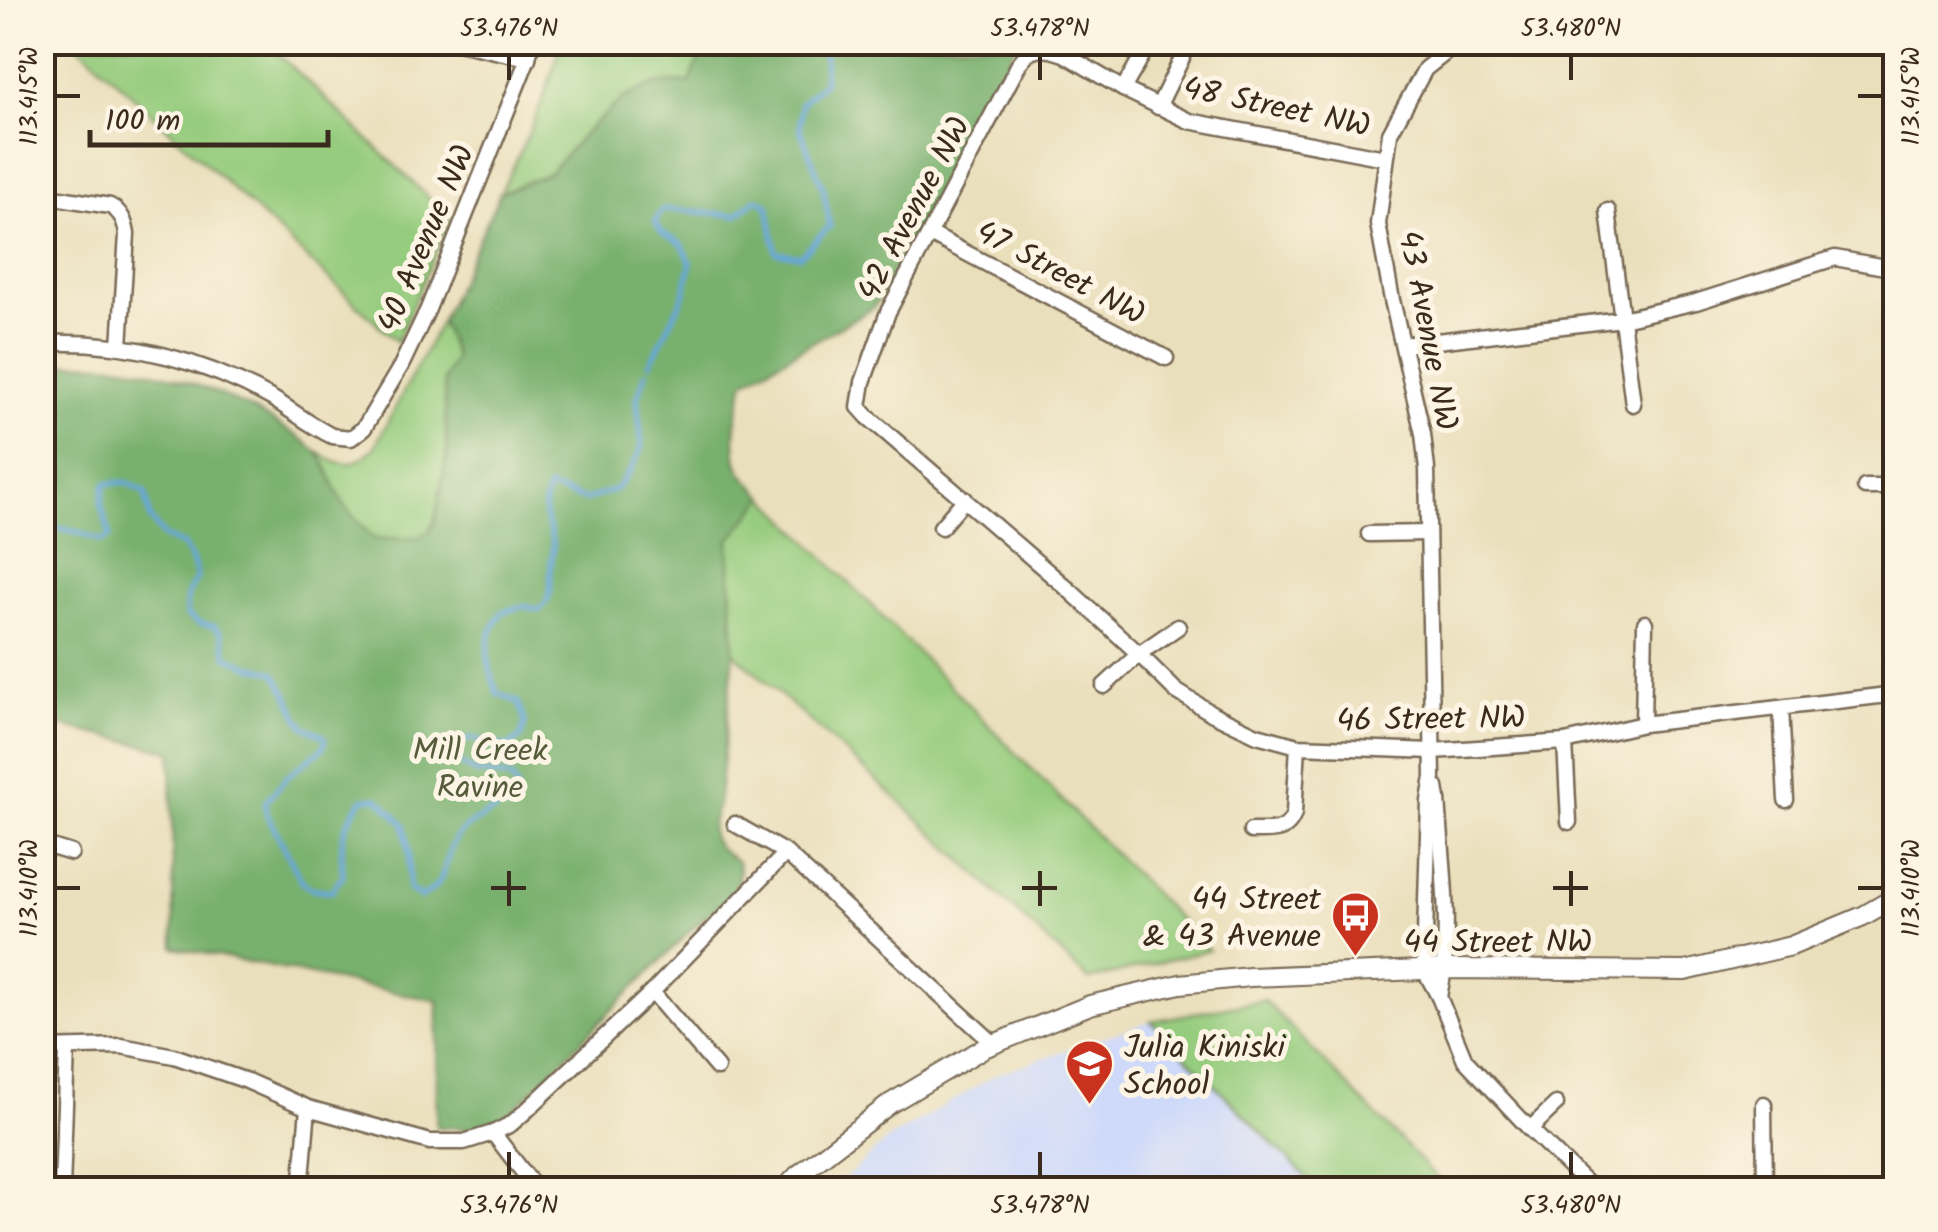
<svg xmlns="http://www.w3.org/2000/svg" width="1938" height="1232" viewBox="0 0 1938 1232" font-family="Kalam,sans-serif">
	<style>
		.built { fill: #cfdafa }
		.green { fill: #96cc7e; stroke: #687b4e; stroke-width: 2.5 }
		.forest { fill: #78b06d; stroke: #5a6d46; stroke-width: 2.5 }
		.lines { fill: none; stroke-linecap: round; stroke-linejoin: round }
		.stream { stroke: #66a6d9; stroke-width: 5 }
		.street-casing { stroke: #786955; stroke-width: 19 }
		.secondary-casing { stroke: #786955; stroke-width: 22 }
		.street { stroke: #fff; stroke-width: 14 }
		.secondary { stroke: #fff; stroke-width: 18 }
		.ticks { fill: none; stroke: #3b2a1e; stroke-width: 4 }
		.labels { text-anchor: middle; stroke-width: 10; stroke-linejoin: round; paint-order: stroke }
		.street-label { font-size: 32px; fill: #3b2a1e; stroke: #fcf5e5 }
		.park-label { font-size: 32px; fill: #565b3b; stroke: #fcf5e5 }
		.poi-label { font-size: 32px; fill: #3b2a1e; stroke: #fcf5e5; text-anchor: end }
		.neatline { fill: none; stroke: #3b2a1e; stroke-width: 4 }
		.ticks-label { font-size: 25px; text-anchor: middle; fill: #3b2a1e }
	</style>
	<rect width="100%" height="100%" fill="#fcf5e5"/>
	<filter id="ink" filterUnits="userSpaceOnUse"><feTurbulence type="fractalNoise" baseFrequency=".01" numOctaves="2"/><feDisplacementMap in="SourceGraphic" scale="20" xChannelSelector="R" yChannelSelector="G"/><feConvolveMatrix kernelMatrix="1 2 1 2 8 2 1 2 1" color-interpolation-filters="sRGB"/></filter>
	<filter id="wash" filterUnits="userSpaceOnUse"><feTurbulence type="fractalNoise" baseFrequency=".0048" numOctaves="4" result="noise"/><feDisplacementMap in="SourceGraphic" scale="40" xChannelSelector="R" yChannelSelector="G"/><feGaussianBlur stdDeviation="2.25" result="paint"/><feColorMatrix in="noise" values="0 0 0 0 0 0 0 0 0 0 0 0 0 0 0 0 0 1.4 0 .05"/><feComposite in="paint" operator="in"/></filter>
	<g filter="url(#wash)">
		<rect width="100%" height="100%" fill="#eadfbb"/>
		<polygon class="built" points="1151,1021 1318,1189 832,1190 887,1140 997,1074"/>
		<g class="green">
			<polygon points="76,43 267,43 450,218 397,342"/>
			<path d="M561 43H706V45L690 82 656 84 624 98 586 132 549 173 500 193C525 144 547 96 561 43Z"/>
			<path d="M441 321 455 357 444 379 447 454 435 520 429 531 418 538 374 539 344 506 317 452C343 467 352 469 374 448Z"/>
			<polygon points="765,497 1209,950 1089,980 896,798 734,653 729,540"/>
			<polygon points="1264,1000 1448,1189 1318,1189 1151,1021"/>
		</g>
		<path class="forest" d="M706 43H1017L874 307 745 381C739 406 727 451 743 474 749 482 758 489 765 497L729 541 734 653 718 805C705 836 711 844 738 862 744 892 719 905 699 922L500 1123 483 1129 436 1127 438 1001 174 947 171 751 43 722V367C120 353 204 381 271 420 285 429 303 438 315 450 329 464 333 488 344 505 352 517 364 528 374 539L418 538 429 531 435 520 447 454 444 379 455 357 441 321 500 193 549 173 586 132 624 98 656 84 690 82Z"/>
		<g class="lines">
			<g class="stream">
				<polyline points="650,364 684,295 691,263 682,244 662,233 655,222 663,209 737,215 756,199 768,205 776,252 800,256 830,226 823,188 800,129 801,103 824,82 825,42"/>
				<path d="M42 525 74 531 103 541 110 536 101 504 105 484 126 482 145 492 150 519 164 537 183 545 193 562 197 578C188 591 184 601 187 616L200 624 214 626 222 635 227 656 248 666 274 672 287 693 299 719 305 727 323 735 325 740 323 748 290 774 265 802 266 812 302 882 313 889 331 891 343 876C340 840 340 829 363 799L378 798 404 824 409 853V889L421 898C452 878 440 864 456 838 471 815 506 815 517 788L511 778 474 772 458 762 459 745 470 738 508 747 521 737 525 722 518 702 497 693C486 659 482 642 502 612L524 606 540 610C556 591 549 587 551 566 551 560 553 555 553 550 552 523 538 519 548 488L586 500 616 489 632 468 642 447 637 399 646 372"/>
			</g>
		</g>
	</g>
	<g filter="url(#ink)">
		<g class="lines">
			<defs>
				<g id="street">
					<polyline points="453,42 528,58"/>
					<polyline points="1444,42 1450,49 1425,69 1390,133 1378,224 1392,300 1423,434 1427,469 1433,777 1429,801 1424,969 1439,997 1465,1060 1530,1129 1593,1190"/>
					<polyline points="1123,89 1150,42"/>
					<polyline points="1158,107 1182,58 1183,46 1181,42"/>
					<polyline points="1385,158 1189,121 1123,89 1064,54 1051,50 1041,49 1029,52 1020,62 888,312 863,382 859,407 868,417 1068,589 1139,654 1176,691 1213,714 1257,735 1298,746 1433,751 1565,742 1643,724 1896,694"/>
					<path d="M42 195 110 206C121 212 125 221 127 234L120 346"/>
					<polyline points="1608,211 1633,404"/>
					<polyline points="930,234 1166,358"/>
					<path d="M42 343C123 340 202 359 273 399 293 411 311 426 332 436L351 438 364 428 401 366 428 309 528 58 532 42"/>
					<polyline points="1403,345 1622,319 1696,302 1835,258 1896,269"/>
					<polyline points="1865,487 1896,487"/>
					<polyline points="941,527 965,499"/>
					<polyline points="1369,534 1428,533"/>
					<polyline points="1104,686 1139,654 1178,627"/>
					<polyline points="1781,708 1786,800"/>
					<polyline points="1643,724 1645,623"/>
					<polyline points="1565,742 1569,822"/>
					<path d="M1436 787 1438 799C1442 864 1453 933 1439 997"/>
					<polyline points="735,824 786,853 994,1044"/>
					<path d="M1251 831C1270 831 1288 834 1294 813L1298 746"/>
					<polyline points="42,844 71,853"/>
					<polyline points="652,992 717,1068"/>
					<polyline points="42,1048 121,1046 174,1056 247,1081 308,1108 430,1142 464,1142 493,1133 511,1124 527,1110 652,992 786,853"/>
					<polyline points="1764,1104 1765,1190"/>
					<polyline points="1530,1129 1556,1104"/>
					<polyline points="493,1133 537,1190"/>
					<polyline points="62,1190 67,1049"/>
					<polyline points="301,1190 308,1108"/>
				</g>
				<polyline id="secondary" points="784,1190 798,1175 891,1103 984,1048 1090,1005 1180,984 1250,977 1446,969 1685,971 1791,946 1863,916 1896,897"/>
			</defs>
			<use href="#street" class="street-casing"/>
			<use href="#secondary" class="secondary-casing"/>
			<use href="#street" class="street"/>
			<use href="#secondary" class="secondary"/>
		</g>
	</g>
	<path class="ticks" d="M509 55V80M1040 55V80M1571 55V80M55 96H80M1858 96H1883M509 871V906M1040 871V906M1571 871V906M55 888H80M491 888H526M1022 888H1057M1553 888H1588M1858 888H1883M509 1152V1177M1040 1152V1177M1571 1152V1177"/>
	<defs>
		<symbol id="bus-pin" viewBox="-11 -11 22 30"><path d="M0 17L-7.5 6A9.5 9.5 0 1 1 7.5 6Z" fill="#c8321e" stroke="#fcf5e5"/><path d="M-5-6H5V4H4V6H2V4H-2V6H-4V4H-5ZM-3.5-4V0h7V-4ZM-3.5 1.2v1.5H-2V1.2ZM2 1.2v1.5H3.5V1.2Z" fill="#fff"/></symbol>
		<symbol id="school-pin" viewBox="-11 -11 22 30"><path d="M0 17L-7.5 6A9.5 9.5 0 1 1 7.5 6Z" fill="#c8321e" stroke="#fcf5e5"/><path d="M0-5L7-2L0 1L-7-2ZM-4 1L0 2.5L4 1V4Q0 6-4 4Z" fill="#fff"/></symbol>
	</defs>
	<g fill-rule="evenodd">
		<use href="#bus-pin" x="1328" y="888" width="55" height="75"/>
		<use href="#school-pin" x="1062" y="1036" width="55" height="75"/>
	</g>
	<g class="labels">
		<g class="street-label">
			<text transform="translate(1277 106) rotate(12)" y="11">48 Street NW</text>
			<text transform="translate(913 208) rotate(-62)" y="11">42 Avenue NW</text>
			<text transform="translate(425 238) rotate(-67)" y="11">40 Avenue NW</text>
			<text transform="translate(1061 272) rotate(28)" y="11">47 Street NW</text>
			<text transform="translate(1429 330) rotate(79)" y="11">43 Avenue NW</text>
			<text transform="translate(1431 718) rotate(-1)" y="11">46 Street NW</text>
			<text x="1498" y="952">44 Street NW</text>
		</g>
		<g class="park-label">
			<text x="480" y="760">Mill Creek<tspan x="480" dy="37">Ravine</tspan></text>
		</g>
		<g class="poi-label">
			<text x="1321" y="909">44 Street<tspan x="1321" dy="37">&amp; 43 Avenue</tspan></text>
			<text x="1124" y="1057" text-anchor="start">Julia Kiniski<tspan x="1124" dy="37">School</tspan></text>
		</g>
	</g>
	<rect width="1938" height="1232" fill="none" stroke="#fcf5e5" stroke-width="110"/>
	<path d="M90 130v15h238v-15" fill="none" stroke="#3b2a1e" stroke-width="5"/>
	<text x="105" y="130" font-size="30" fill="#3b2a1e" stroke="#fcf5e5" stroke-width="8" paint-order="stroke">100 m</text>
	<rect x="55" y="55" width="1828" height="1122" class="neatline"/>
	<g class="ticks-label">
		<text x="509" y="36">53.476°N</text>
		<text x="1040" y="36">53.478°N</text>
		<text x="1571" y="36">53.480°N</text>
		<text transform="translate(1910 96) rotate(-90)" y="9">113.415°W</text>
		<text transform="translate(28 96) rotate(-90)" y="9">113.415°W</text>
		<text transform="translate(1910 888) rotate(-90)" y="9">113.410°W</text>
		<text transform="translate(28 888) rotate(-90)" y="9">113.410°W</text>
		<text x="509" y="1213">53.476°N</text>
		<text x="1040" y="1213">53.478°N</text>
		<text x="1571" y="1213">53.480°N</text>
	</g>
</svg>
